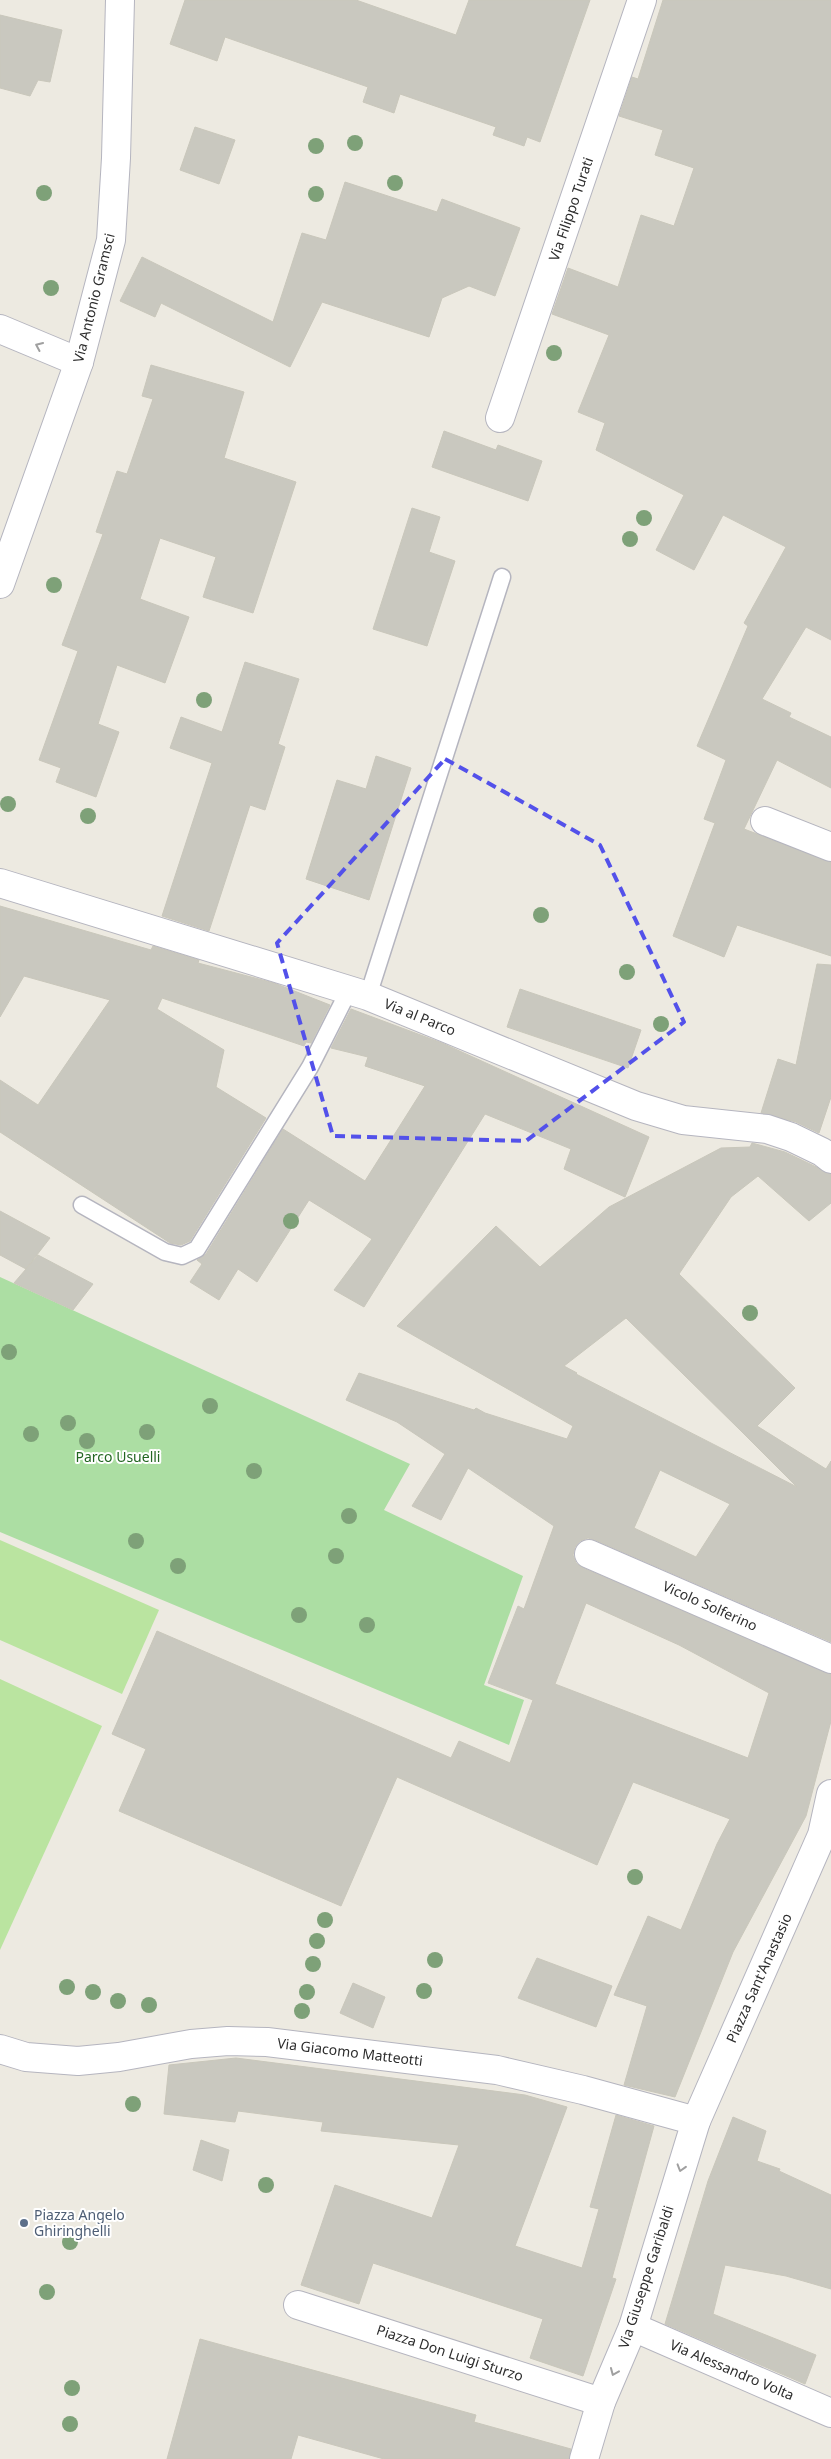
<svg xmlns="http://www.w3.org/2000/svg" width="831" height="2459" viewBox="0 0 831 2459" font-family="'Noto Sans',sans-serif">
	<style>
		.green { fill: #acdea3 }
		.pitch { fill: #bae4a0 }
		.building { fill: #c9c8bf; stroke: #c9c7bb; fill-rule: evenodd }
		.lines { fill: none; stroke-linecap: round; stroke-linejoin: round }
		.service-casing { stroke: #b5b5bf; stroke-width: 19 }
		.minor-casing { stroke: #b5b5bf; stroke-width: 30 }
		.tertiary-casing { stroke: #b5b5bf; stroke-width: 30 }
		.service { stroke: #fff; stroke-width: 16 }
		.minor { stroke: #fff; stroke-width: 28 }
		.tertiary { stroke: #fff; stroke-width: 28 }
		.tree { fill: #7ea178 }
		.oneway { stroke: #a0a0a0 }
		.marked { fill: none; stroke: #5351ea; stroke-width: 4; stroke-dasharray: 10 6; stroke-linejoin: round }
		.service-dot { fill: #5c6f8a; stroke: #fff; stroke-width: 2 }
		.labels { text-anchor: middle; stroke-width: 4; stroke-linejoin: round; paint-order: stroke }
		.street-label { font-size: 14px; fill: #2d2d2d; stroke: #fff }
		.park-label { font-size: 14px; fill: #236622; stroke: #fff }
		.service-label { font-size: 14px; fill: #4e5e75; stroke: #fff; text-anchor: start }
	</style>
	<rect width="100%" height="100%" fill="#edeae1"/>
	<polygon class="green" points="0,1277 410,1464 384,1510 523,1576 484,1685 524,1700 509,1745 0,1532"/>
	<g class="pitch">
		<polygon points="0,1540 159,1610 122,1694 0,1640"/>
		<polygon points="0,1679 102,1726 0,1950"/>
	</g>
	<g class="building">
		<polygon points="185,0 356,0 456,35 469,0 590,0 540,142 527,137 524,146 493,135 496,127 400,94 394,113 363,102 368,87 225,37 217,61 170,44"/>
		<polygon points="663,0 831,0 831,640 806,627 762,699 791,713 789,717 831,737 831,788 777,760 744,829 831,862 831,956 737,925 724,957 673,936 715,823 704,819 726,760 697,746 748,626 744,623 786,547 723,515 694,570 656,550 684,495 596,450 605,423 578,412 609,335 552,314 568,268 618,287 641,215 674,226 694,168 655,155 663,130 619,116 632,77 638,79"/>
		<polygon points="0,15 62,30 50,82 38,80 30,96 0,88"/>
		<polygon points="195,127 235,140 219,184 180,170"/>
		<polygon points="345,182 437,212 442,199 520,228 495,296 469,286 442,298 429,337 322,302 290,367 161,303 155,317 120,301 142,257 273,322 302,233 326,240"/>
		<polygon points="151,365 244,392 224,458 296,482 253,613 203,597 216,557 160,538 140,599 189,617 165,683 117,665 98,724 119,732 96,797 56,782 61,768 39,760 78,651 62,645 103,534 96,532 117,471 127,474 153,399 142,396"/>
		<polygon points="444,431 496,450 498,445 542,461 528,501 432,467"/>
		<polygon points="412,508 440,517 429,552 455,561 427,646 373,629"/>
		<polygon points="245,662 299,679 278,744 285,747 265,810 250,805 209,931 162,916 212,763 170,748 181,717 222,732"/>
		<polygon points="376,756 411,768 369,900 306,879 337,780 366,789"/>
		<polygon points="0,906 151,950 153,946 199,960 198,963 274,983 330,1005 311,1043 306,1042 304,1046 162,998 157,1009 224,1050 216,1087 266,1118 190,1241 181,1245 170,1243 0,1132 0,1080 38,1105 110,1000 24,976 0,1017"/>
		<polygon points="817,964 831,965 831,1097 819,1133 796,1122 761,1113 778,1059 796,1065"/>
		<polygon points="520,989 641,1030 628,1068 507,1027"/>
		<polygon points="351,1009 442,1043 649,1137 625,1197 564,1169 571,1149 485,1114 364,1307 334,1290 372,1239 309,1200 257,1282 238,1269 219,1300 190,1282 202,1264 197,1260 206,1254 283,1129 365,1181 425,1086 365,1066 368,1057 331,1048"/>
		<path d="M752 1143 785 1152 831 1174V1203L809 1221 758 1176 731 1197 679 1274 795 1388 757 1426 826 1469 831 1461V1642L595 1540 588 1538 580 1541 575 1547 573 1555 576 1563 583 1568 831 1674V1721L806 1816 733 1952 675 2097 624 2085 647 2006 614 1995 648 1916 681 1930 717 1844 730 1819 633 1782 597 1865 397 1777 341 1906 119 1811 146 1749 112 1734 157 1631 451 1758 459 1741 510 1763 533 1700 488 1683 518 1606 524 1609 554 1526 468 1468 441 1520 412 1506 445 1454 397 1422 346 1400 359 1373 474 1410 476 1408 485 1413 567 1439 573 1426 397 1326 496 1226 540 1267 609 1207 721 1148 750 1147ZM626 1318 739 1429 797 1487 576 1374 577 1373 564 1366ZM660 1470 730 1504 696 1557 634 1528ZM586 1603 679 1645 769 1693 748 1758 555 1684Z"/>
		<polygon points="0,1211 50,1238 26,1269 0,1255"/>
		<polygon points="38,1255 93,1284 73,1310 14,1283"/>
		<polygon points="537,1958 612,1986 596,2027 518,1998"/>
		<polygon points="353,1983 385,1997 373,2028 340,2013"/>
		<polygon points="236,2058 525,2095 567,2107 515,2246 582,2268 599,2209 590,2207 616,2115 654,2126 612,2278 616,2279 583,2376 530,2358 543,2319 373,2263 359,2304 301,2285 335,2185 432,2218 459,2145 321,2131 323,2122 238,2111 235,2122 164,2114 169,2065"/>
		<polygon points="733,2117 766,2131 757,2161 780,2169 779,2171 831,2195 831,2289 786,2276 725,2265 713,2314 816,2355 805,2384 665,2324 708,2181"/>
		<polygon points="201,2140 229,2150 222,2181 193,2170"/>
		<polygon points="200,2339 476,2415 474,2422 571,2449 569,2459 384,2459 298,2435 291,2459 167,2459"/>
	</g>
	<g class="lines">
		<defs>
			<g id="service">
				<polyline points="368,996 502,577"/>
				<polyline points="82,1205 165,1252 182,1256 197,1249 310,1067 349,990"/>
			</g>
			<g id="minor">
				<polyline points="0,329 79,362"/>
				<polyline points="500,418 642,0"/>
				<polyline points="765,821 831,847"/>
				<polyline points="0,883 368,996 636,1106 683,1120 767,1129 791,1137 822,1152 831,1159"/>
				<polyline points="589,1554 831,1659"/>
				<polyline points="0,2049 26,2057 78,2061 119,2057 191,2044 228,2041 267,2042 497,2070 583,2090 696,2121"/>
				<polyline points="298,2305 601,2402"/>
				<polyline points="633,2327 831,2413"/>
				<polyline points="584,2459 601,2402 633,2327 696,2121 822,1835 831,1794"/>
			</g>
			<polyline id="tertiary" points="0,584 79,362 111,240 116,158 120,0"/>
		</defs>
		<use href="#service" class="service-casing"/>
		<use href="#minor" class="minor-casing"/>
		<use href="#tertiary" class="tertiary-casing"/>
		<use href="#service" class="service"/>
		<use href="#minor" class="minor"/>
		<use href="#tertiary" class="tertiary"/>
	</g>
	<g class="tree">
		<circle cx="355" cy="143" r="8"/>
		<circle cx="316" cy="146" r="8"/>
		<circle cx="395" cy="183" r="8"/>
		<circle cx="44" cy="193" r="8"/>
		<circle cx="316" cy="194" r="8"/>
		<circle cx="51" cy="288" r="8"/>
		<circle cx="554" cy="353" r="8"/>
		<circle cx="644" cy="518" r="8"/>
		<circle cx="630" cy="539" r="8"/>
		<circle cx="54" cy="585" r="8"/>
		<circle cx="204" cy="700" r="8"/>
		<circle cx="8" cy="804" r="8"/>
		<circle cx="88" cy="816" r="8"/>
		<circle cx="541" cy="915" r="8"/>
		<circle cx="627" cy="972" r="8"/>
		<circle cx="661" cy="1024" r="8"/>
		<circle cx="291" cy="1221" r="8"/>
		<circle cx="750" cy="1313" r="8"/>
		<circle cx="9" cy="1352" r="8"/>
		<circle cx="210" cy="1406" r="8"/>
		<circle cx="68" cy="1423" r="8"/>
		<circle cx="147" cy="1432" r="8"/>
		<circle cx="31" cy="1434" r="8"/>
		<circle cx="87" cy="1441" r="8"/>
		<circle cx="254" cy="1471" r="8"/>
		<circle cx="349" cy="1516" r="8"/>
		<circle cx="136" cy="1541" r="8"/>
		<circle cx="336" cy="1556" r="8"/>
		<circle cx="178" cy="1566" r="8"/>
		<circle cx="299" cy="1615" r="8"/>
		<circle cx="367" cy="1625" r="8"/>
		<circle cx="635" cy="1877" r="8"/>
		<circle cx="325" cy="1920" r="8"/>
		<circle cx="317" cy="1941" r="8"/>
		<circle cx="435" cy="1960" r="8"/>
		<circle cx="313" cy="1964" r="8"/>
		<circle cx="67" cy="1987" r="8"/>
		<circle cx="424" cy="1991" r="8"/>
		<circle cx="93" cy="1992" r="8"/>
		<circle cx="307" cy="1992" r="8"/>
		<circle cx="118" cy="2001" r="8"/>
		<circle cx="149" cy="2005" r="8"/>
		<circle cx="302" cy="2011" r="8"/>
		<circle cx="133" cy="2104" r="8"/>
		<circle cx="266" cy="2185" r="8"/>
		<circle cx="70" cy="2242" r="8"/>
		<circle cx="47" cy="2292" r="8"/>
		<circle cx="72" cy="2388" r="8"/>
		<circle cx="70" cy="2424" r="8"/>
	</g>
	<defs><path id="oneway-chevron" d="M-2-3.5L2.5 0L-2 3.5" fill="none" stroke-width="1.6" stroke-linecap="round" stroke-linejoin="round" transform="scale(1.25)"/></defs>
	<g class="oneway">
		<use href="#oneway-chevron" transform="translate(39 346) rotate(-156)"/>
		<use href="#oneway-chevron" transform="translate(681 2168) rotate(107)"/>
		<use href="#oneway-chevron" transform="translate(614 2372) rotate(113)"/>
	</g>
	<path class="marked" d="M445 759 600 845 684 1022 526 1141 333 1136 277 943Z"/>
	<circle class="service-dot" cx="24" cy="2223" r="5"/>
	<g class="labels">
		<g class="street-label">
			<text transform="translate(571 209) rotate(-71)" y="5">Via Filippo Turati</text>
			<text transform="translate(94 298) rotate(-76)" y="5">Via Antonio Gramsci</text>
			<text transform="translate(420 1017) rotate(22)" y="5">Via al Parco</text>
			<text transform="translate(710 1606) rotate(24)" y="5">Vicolo Solferino</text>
			<text transform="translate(759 1978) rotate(-66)" y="5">Piazza Sant'Anastasio</text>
			<text transform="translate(350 2052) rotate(7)" y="5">Via Giacomo Matteotti</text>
			<text transform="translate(646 2277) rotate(-72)" y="5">Via Giuseppe Garibaldi</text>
			<text transform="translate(450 2353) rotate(18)" y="5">Piazza Don Luigi Sturzo</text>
			<text transform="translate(732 2370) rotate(23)" y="5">Via Alessandro Volta</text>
		</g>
		<g class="park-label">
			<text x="118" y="1462">Parco Usuelli</text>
		</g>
		<g class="service-label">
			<text x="34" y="2220">Piazza Angelo<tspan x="34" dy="16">Ghiringhelli</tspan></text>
		</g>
	</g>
</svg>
